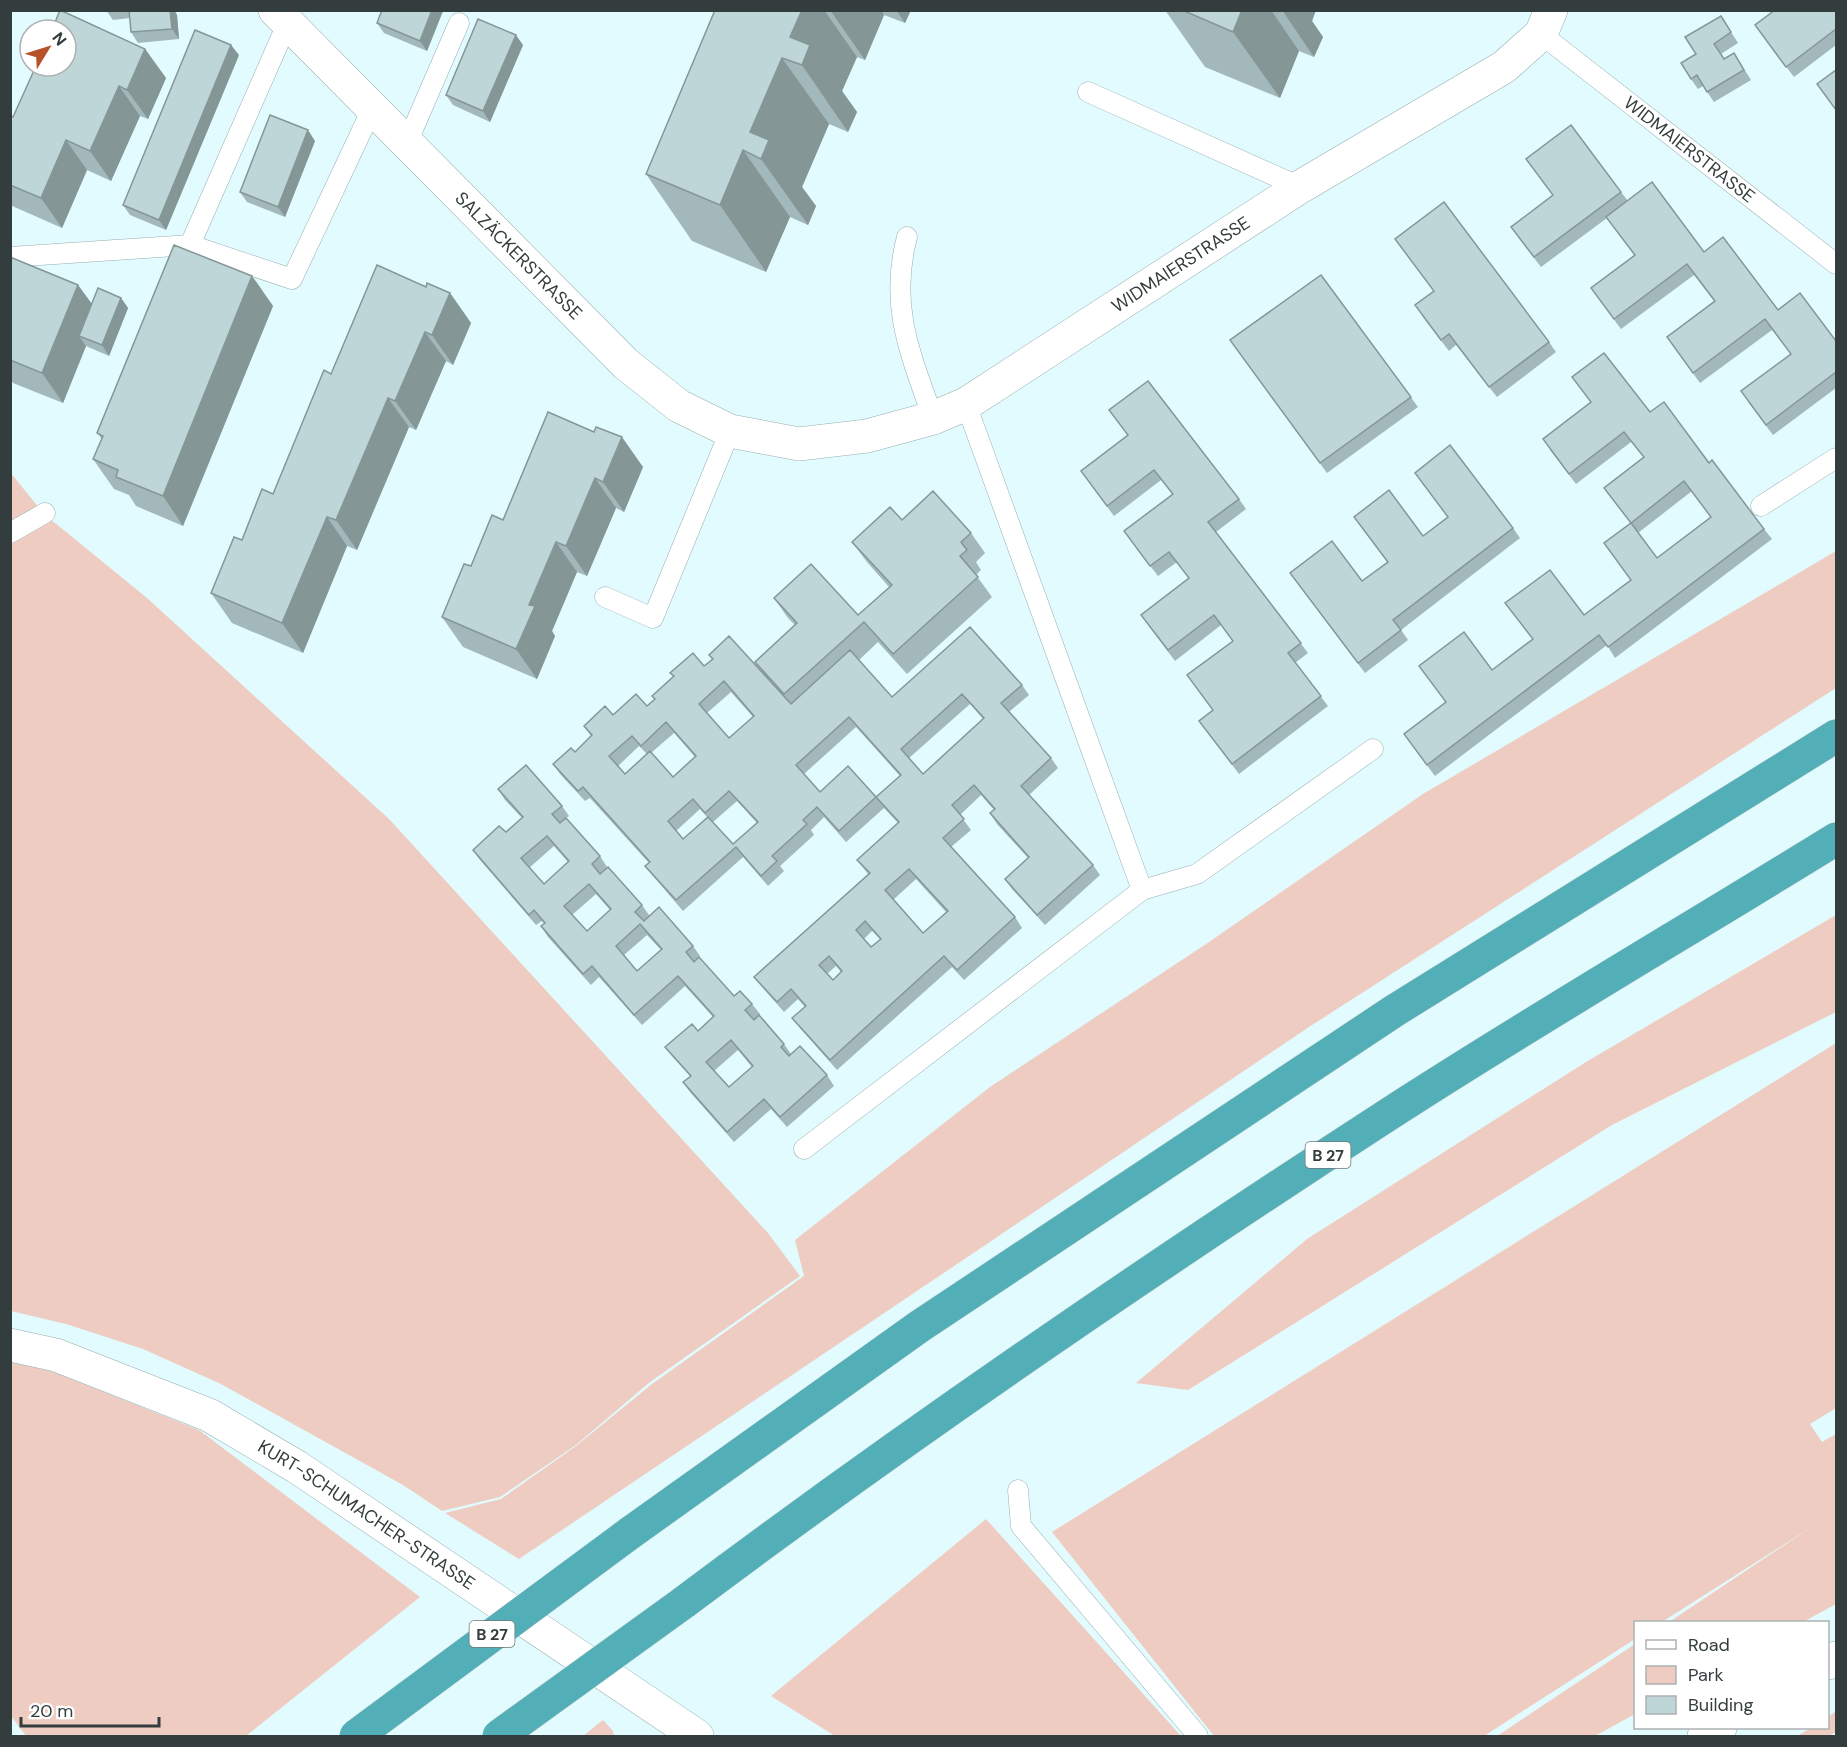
<svg xmlns="http://www.w3.org/2000/svg" width="1847" height="1747" viewBox="0 0 1847 1747" font-family="'DM Sans',sans-serif">
	<style>
		.green { fill: #eeccc1 }
		.lines { fill: none; stroke-linecap: round; stroke-linejoin: round }
		.service-casing { stroke: #97aeb0; stroke-width: 21 }
		.minor-casing { stroke: #97aeb0; stroke-width: 34 }
		.tertiary-casing { stroke: #97aeb0; stroke-width: 34 }
		.trunk-casing { stroke: #dadcdc; stroke-width: 34 }
		.service { stroke: #fff; stroke-width: 20 }
		.minor { stroke: #fff; stroke-width: 33 }
		.tertiary { stroke: #fff; stroke-width: 33 }
		.trunk { stroke: #53afb7; stroke-width: 33 }
		.trunk-bridge-casing { stroke: #dadcdc; stroke-width: 34; stroke-linecap: butt }
		.trunk-bridge { stroke: #53afb7; stroke-width: 33 }
		.wall { fill: #a3b8ba; fill-rule: evenodd }
		.shaded-wall { fill: #859697 }
		.building { fill: #bed6d8; stroke: #859697; stroke-width: 1.5; fill-rule: evenodd }
		.labels { text-anchor: middle; stroke-width: 4.5; stroke-linejoin: round; paint-order: stroke }
		.shield { fill: #fff; stroke: #707777; stroke-width: 1.5 }
		.shield-label { font-size: 16px; font-weight: bold; fill: #333d3d }
		.street-label { font-size: 18px; fill: #333d3d; stroke: #fff }
	</style>
	<rect width="100%" height="100%" fill="#e2fbfe"/>
	<g class="green">
		<polygon points="10,472 44,514 147,598 389,819 768,1233 800,1276 650,1382 576,1445 500,1497 442,1511 403,1485 221,1384 143,1349 66,1324 11,1311"/>
		<polygon points="1836,551 1836,688 1309,1027 519,1559 445,1513 501,1499 576,1446 652,1384 804,1276 795,1240 990,1087 1206,944 1423,794"/>
		<polygon points="1836,915 1836,1012 1612,1125 1188,1390 1136,1383 1307,1239 1586,1062"/>
		<polygon points="1836,1043 1836,1408 1810,1424 1822,1442 1836,1434 1836,1604 1803,1622 1669,1622 1813,1526 1662,1622 1636,1622 1635,1639 1484,1736 1214,1736 1052,1532"/>
		<polygon points="11,1361 54,1372 199,1430 420,1597 246,1736 26,1736 11,1716"/>
		<polygon points="986,1519 1181,1736 835,1736 771,1696"/>
		<polygon points="1635,1644 1635,1714 1595,1736 1497,1736"/>
		<polygon points="1836,1711 1836,1732 1829,1736 1797,1736 1811,1728 1828,1728 1828,1717"/>
		<polygon points="603,1720 613,1731 614,1736 583,1736"/>
	</g>
	<g class="lines">
		<defs>
			<g id="service">
				<path id="s1" d="M1541 34 1836 264"/>
				<polyline points="1088,92 1300,187"/>
				<polyline points="407,143 459,23"/>
				<path d="M907 237C889 306 910 353 933 418"/>
				<polyline points="190,245 292,279 372,109"/>
				<polyline points="10,257 190,245 287,24"/>
				<polyline points="966,404 1142,890"/>
				<polyline points="1761,506 1836,458"/>
				<polyline points="10,533 45,513"/>
				<polyline points="605,597 653,618 730,431"/>
				<polyline points="804,1149 1142,890 1197,874 1373,749"/>
				<polyline points="1018,1490 1021,1526 1198,1736"/>
			</g>
			<g id="minor">
				<path id="s2" d="M275 10 626 364 679 406 730 431 799 444 867 436 933 418 966 404 1300 187 1504 67 1541 34 1551 10"/>
			</g>
			<g id="tertiary">
				<path id="s3" d="M10 1345 56 1355 209 1415 297 1467 697 1736"/>
				<polyline points="1828,1663 1836,1658"/>
				<polyline points="1704,1736 1720,1728"/>
			</g>
			<g id="trunk">
				<polyline points="630,1533 920,1326 1394,1011 1836,736"/>
				<path d="M683 1603C911 1432 1147 1271 1386 1116 1534 1020 1687 931 1836 839"/>
			</g>
		</defs>
		<use href="#service" class="service-casing"/>
		<use href="#minor" class="minor-casing"/>
		<use href="#tertiary" class="tertiary-casing"/>
		<use href="#trunk" class="trunk-casing"/>
		<use href="#service" class="service"/>
		<use href="#minor" class="minor"/>
		<use href="#tertiary" class="tertiary"/>
		<use href="#trunk" class="trunk"/>
		<defs>
			<g id="trunk-bridge">
				<polyline points="356,1736 630,1533"/>
				<polyline points="499,1736 683,1603"/>
			</g>
		</defs>
		<use href="#trunk-bridge" class="trunk-bridge-casing"/>
		<use href="#trunk-bridge" class="trunk-bridge"/>
	</g>
	<g class="wall">
		<polygon points="106,10 174,10 177,15 179,39 138,43 131,32 130,18 113,20"/>
		<polygon points="715,10 911,10 905,23 884,15 865,60 857,57 842,91 857,112 848,132 829,124 802,187 816,206 808,225 790,217 766,272 692,241 646,174"/>
		<polygon points="1165,10 1316,10 1312,21 1323,37 1314,57 1299,51 1280,98 1205,67"/>
		<polygon points="1836,10 1836,45 1794,77 1755,25"/>
		<polygon points="443,11 427,51 384,33 377,23"/>
		<polygon points="1721,16 1738,43 1721,54 1724,59 1734,53 1751,80 1714,102 1703,86 1698,89 1691,79 1696,54"/>
		<polygon points="523,45 490,122 453,105 446,95"/>
		<polygon points="145,49 166,78 148,119 140,116 111,181 87,170 62,228 10,205 10,115 13,117"/>
		<polygon points="239,55 166,230 130,215 123,205"/>
		<polygon points="315,141 285,217 247,202 240,192"/>
		<polygon points="1621,192 1628,201 1704,252 1778,310 1836,341 1836,388 1773,435 1748,402 1791,354 1772,330 1700,383 1667,337 1714,301 1694,275 1621,329 1598,298 1634,255 1607,218 1541,267 1518,237"/>
		<polygon points="10,257 78,285 92,304 121,298 128,308 109,356 86,346 63,403 13,383 10,378"/>
		<polygon points="1321,275 1418,407 1327,473 1230,340"/>
		<polygon points="252,276 273,306 183,526 136,506 129,495 114,489 93,459 102,439 97,433"/>
		<polygon points="426,287 450,293 471,323 453,365 446,361 416,430 409,427 357,550 347,546 303,653 232,623 211,593 242,540 273,494 331,374"/>
		<polygon points="1422,316 1549,342 1556,352 1497,397 1456,345 1449,351"/>
		<path d="M1572 377 1650 412 1709 463 1764 529 1772 539 1615 658 1607 645 1435 776 1411 744 1492 670 1584 615 1631 580 1604 543 1630 523 1644 458 1631 442 1576 484 1550 450 1591 402ZM1692 491 1711 517 1657 558 1638 533Z"/>
		<polygon points="548,412 643,467 624,512 616,508 587,576 577,572 552,631 555,636 537,679 463,647 442,617 471,566 503,520"/>
		<polygon points="1127,435 1239,499 1246,509 1216,532 1308,653 1295,663 1328,706 1239,774 1199,721 1213,710 1233,641 1221,625 1175,661 1148,625 1189,578 1177,562 1158,576 1131,541 1172,494 1161,480 1114,516 1088,481"/>
		<polygon points="1415,473 1513,528 1520,538 1401,630 1408,640 1365,673 1290,573 1362,581 1387,562 1354,517 1423,536 1448,517"/>
		<path d="M902 520 971 533 985 553 976 562 981 570 976 575 992 597 907 674 878 642 859 660 892 697 1022 685 1029 695 1009 712 1051 758 1058 768 1029 795 1093 865 1100 875 1045 925 1012 889 1005 879 1028 858 997 824 990 813 994 810 981 795 960 815 971 830 951 847 1015 917 1022 928 964 980 952 967 837 1070 800 1028 792 1018 805 1007 798 999 784 1012 762 987 754 977 868 874 857 860 898 823 884 808 876 797 900 776 856 727 804 774 820 792 876 797 884 808 846 842 824 817 811 830 814 835 780 866 784 871 768 886 743 857 683 911 653 876 645 866 649 863 590 798 585 801 560 774 553 764 575 752 591 736 584 726 613 715 647 706 655 699 673 677 670 673 704 666 712 659 709 655 763 673 755 662 795 625 788 618 774 598 858 615 889 587 867 562 852 542ZM731 692 753 717 729 738 707 713ZM970 704 983 719 923 774 909 758ZM674 733 695 757 673 777 651 753ZM639 746 647 754 625 774 618 766ZM737 801 757 823 733 844 713 822ZM700 809 707 817 683 839 676 831ZM916 879 946 912 923 933 893 900ZM872 931 880 939 871 947 864 939ZM836 966 841 972 833 980 827 974Z"/>
		<path d="M498 789 562 806 569 816 566 818 600 856 607 867 600 874 642 905 649 915 693 946 700 956 694 962 734 996 752 1004 760 1014 754 1020 784 1044 791 1054 827 1075 834 1086 787 1127 771 1109 734 1142 690 1092 683 1082 690 1076 673 1057 665 1047 698 1031 713 1017 685 986 642 1025 599 977 591 985 548 937 541 926 544 923 542 921 536 925 480 860 473 850 506 832 522 818 505 800ZM554 846 568 862 544 884 529 868ZM596 894 610 910 587 931 572 915ZM647 935 661 950 637 971 624 955ZM738 1050 752 1067 729 1087 714 1071Z"/>
	</g>
	<g class="shaded-wall">
		<polygon points="170,10 174,10 177,15 179,39 172,29"/>
		<polygon points="432,10 443,10 443,11 427,51 420,41"/>
		<polygon points="802,10 824,10 857,57 842,91 857,112 848,132 802,65 790,37"/>
		<polygon points="830,10 881,10 884,15 865,60"/>
		<polygon points="896,10 911,10 905,23"/>
		<polygon points="1242,10 1271,10 1299,51 1280,98 1233,32"/>
		<polygon points="1282,10 1316,10 1312,21 1323,37 1314,57"/>
		<polygon points="516,35 523,45 490,122 483,111"/>
		<polygon points="231,45 239,55 166,230 159,220"/>
		<polygon points="145,49 166,78 148,119 127,90"/>
		<polygon points="782,58 829,124 802,187 816,206 808,225 761,159 750,132"/>
		<polygon points="119,86 140,116 111,181 90,151"/>
		<polygon points="308,130 315,141 285,217 278,207"/>
		<polygon points="66,140 87,170 62,228 41,198"/>
		<polygon points="743,150 790,217 766,272 720,205"/>
		<polygon points="252,276 273,306 183,526 163,496"/>
		<polygon points="78,285 99,314 79,336 86,346 63,403 42,373"/>
		<polygon points="450,293 471,323 453,365 432,335"/>
		<polygon points="121,298 128,308 109,356 102,345"/>
		<polygon points="425,332 446,361 416,430 395,401"/>
		<polygon points="388,398 409,427 357,550 336,520"/>
		<polygon points="622,437 643,467 624,512 603,482"/>
		<polygon points="595,478 616,508 587,576 566,546"/>
		<polygon points="327,517 347,546 303,653 282,623"/>
		<polygon points="556,542 577,572 552,631 555,636 537,679 516,649 529,605"/>
	</g>
	<g class="building">
		<polygon points="60,10 145,49 127,90 119,86 90,151 66,140 41,198 10,185 10,115 13,117 36,66 66,66 66,30 52,30"/>
		<polygon points="129,10 170,10 172,29 131,32"/>
		<polygon points="382,10 432,10 420,41 377,23"/>
		<polygon points="715,10 802,10 790,37 810,45 802,65 782,58 750,132 769,140 761,159 743,150 720,205 646,174"/>
		<polygon points="1182,10 1242,10 1233,32"/>
		<polygon points="1775,10 1836,10 1836,29 1786,67 1755,25"/>
		<polygon points="1721,16 1731,32 1714,44 1724,59 1734,53 1744,70 1707,92 1697,75 1691,79 1681,63 1696,54 1685,37"/>
		<polygon points="478,19 516,35 483,111 446,95"/>
		<polygon points="195,30 231,45 159,220 123,205"/>
		<polygon points="1836,70 1836,110 1817,84"/>
		<polygon points="270,115 308,130 278,207 240,192"/>
		<polygon points="1571,125 1621,192 1534,257 1511,227 1553,195 1526,159"/>
		<polygon points="1652,182 1704,252 1723,237 1778,310 1800,293 1836,341 1836,372 1766,425 1741,391 1791,354 1765,319 1693,373 1667,337 1715,301 1687,264 1614,319 1591,288 1635,255 1606,217"/>
		<polygon points="1444,202 1549,342 1489,387 1449,334 1441,340 1415,305 1434,291 1395,239"/>
		<polygon points="174,245 252,276 163,496 116,477 118,470 93,459 103,436 97,433"/>
		<polygon points="10,257 78,285 42,373 10,360"/>
		<polygon points="377,265 426,287 427,283 450,293 432,335 425,332 395,401 388,398 336,520 327,517 282,623 211,593 234,537 242,540 262,489 273,494 324,370 331,374"/>
		<polygon points="1321,275 1411,397 1320,463 1230,340"/>
		<polygon points="98,288 121,298 102,345 79,336"/>
		<polygon points="1604,353 1650,412 1664,402 1709,463 1712,460 1764,529 1608,647 1599,635 1427,765 1404,734 1446,702 1419,666 1464,632 1492,670 1533,639 1505,603 1550,570 1584,615 1631,580 1604,543 1631,523 1657,558 1711,517 1684,481 1631,523 1604,488 1644,457 1624,432 1569,474 1543,439 1591,402 1572,377"/>
		<polygon points="1148,381 1239,499 1208,522 1301,643 1288,653 1321,696 1232,764 1199,721 1213,710 1187,675 1233,641 1214,615 1168,650 1141,615 1189,578 1169,552 1150,566 1124,531 1173,494 1154,470 1107,506 1081,471 1128,435 1109,410"/>
		<polygon points="548,412 594,432 596,427 622,437 603,482 595,478 566,546 556,542 529,605 535,606 516,649 442,617 464,564 471,566 492,515 503,520"/>
		<polygon points="1450,445 1513,528 1393,620 1401,630 1358,663 1290,573 1332,541 1362,581 1388,562 1354,517 1389,490 1423,536 1448,517 1415,473"/>
		<polygon points="933,491 971,533 961,542 967,550 960,556 978,577 893,654 864,622 784,694 755,662 797,623 774,598 811,564 858,615 892,585 852,542 890,507 902,520"/>
		<path d="M970 627 1022 685 1001 703 1051 758 1021 786 1093 865 1037 915 1005 879 1029 857 990 813 995 809 974 785 952 805 964 819 943 838 1015 917 957 970 944 956 830 1060 792 1018 806 1006 791 989 777 1002 754 977 870 873 857 860 899 822 876 797 901 775 849 717 796 765 820 792 848 766 876 797 839 831 817 807 803 820 807 824 772 856 777 861 761 876 736 847 676 900 645 866 650 862 583 787 578 791 553 764 571 748 575 752 592 735 584 726 605 706 613 715 636 694 647 706 655 699 652 696 674 676 670 673 693 653 704 666 713 659 709 655 729 636 791 704 850 650 892 697ZM724 681 754 716 729 738 699 704ZM962 694 984 718 923 774 901 749ZM666 722 696 756 673 777 650 751 625 774 609 756 632 736 641 746ZM729 791 758 822 733 844 708 817 683 839 668 821 693 799 705 813ZM909 869 948 911 923 933 885 890ZM865 921 881 939 871 947 856 930ZM829 956 842 971 833 980 819 965Z"/>
		<path d="M526 765 562 806 552 814 560 823 566 818 600 856 592 864 600 874 608 867 642 905 635 912 644 921 659 907 693 946 686 952 694 962 699 957 734 996 740 991 752 1004 745 1010 754 1020 759 1015 784 1044 781 1047 789 1056 800 1046 827 1075 780 1117 764 1099 727 1132 683 1082 691 1076 665 1047 692 1024 698 1031 714 1016 678 976 634 1015 592 966 583 974 541 926 545 923 534 910 529 915 473 850 499 826 506 832 523 817 498 789ZM547 836 569 861 544 884 521 858ZM589 884 611 909 587 931 564 906ZM640 924 662 949 637 971 616 946ZM731 1040 753 1066 729 1087 706 1062Z"/>
	</g>
	<g class="labels">
		<g class="shield">
			<rect x="1305.5" y="1142" width="45" height="26" rx="4.5"/>
			<rect x="469.5" y="1621" width="45" height="26" rx="4.5"/>
		</g>
		<g class="shield-label">
			<text x="1328" y="1161">B 27</text>
			<text x="492" y="1640">B 27</text>
		</g>
		<g class="street-label">
			<text dy="6" stroke="none"><textPath href="#s1" startOffset="188">WIDMAIERSTRASSE</textPath></text>
			<text dy="6" stroke="none"><textPath href="#s2" startOffset="346">SALZÄCKERSTRASSE</textPath></text>
			<text dy="6" stroke="none"><textPath href="#s2" startOffset="1122">WIDMAIERSTRASSE</textPath></text>
			<text dy="6" stroke="none"><textPath href="#s3" startOffset="398">KURT-SCHUMACHER-STRASSE</textPath></text>
		</g>
	</g>
	<rect width="1847" height="1747" fill="none" stroke="#333d3d" stroke-width="24"/>
	<rect x="1634" y="1621" width="195" height="108" fill="#ffffff" stroke="#adb1b1" stroke-width="1.5"/>
	<rect x="1646" y="1640" width="30" height="9" fill="#ffffff" stroke="#adb1b1" stroke-width="1.5"/>
	<text x="1688" y="1651" font-size="18" fill="#333d3d">Road</text>
	<rect x="1646" y="1666" width="30" height="18" fill="#eeccc1" stroke="#adb1b1" stroke-width="1.5"/>
	<text x="1688" y="1681" font-size="18" fill="#333d3d">Park</text>
	<rect x="1646" y="1696" width="30" height="18" fill="#bed6d8" stroke="#adb1b1" stroke-width="1.5"/>
	<text x="1688" y="1711" font-size="18" fill="#333d3d">Building</text>
	<g transform="translate(48 48) rotate(52)"><circle r="28" fill="#ffffff" stroke="#adb1b1" stroke-width="1.5"/>
	<path d="M0-4.5L10 22L0 15L-10 22Z" fill="#b8512a"/>
	<text y="-9" font-size="16" font-weight="bold" text-anchor="middle" fill="#333d3d">N</text>
	</g>
	<path d="M21 1717v9h138v-9" fill="none" stroke="#333d3d" stroke-width="3"/>
	<text x="30" y="1717" font-size="18" fill="#333d3d" stroke="#ffffff" stroke-width="4.5" paint-order="stroke">20 m</text>
</svg>
